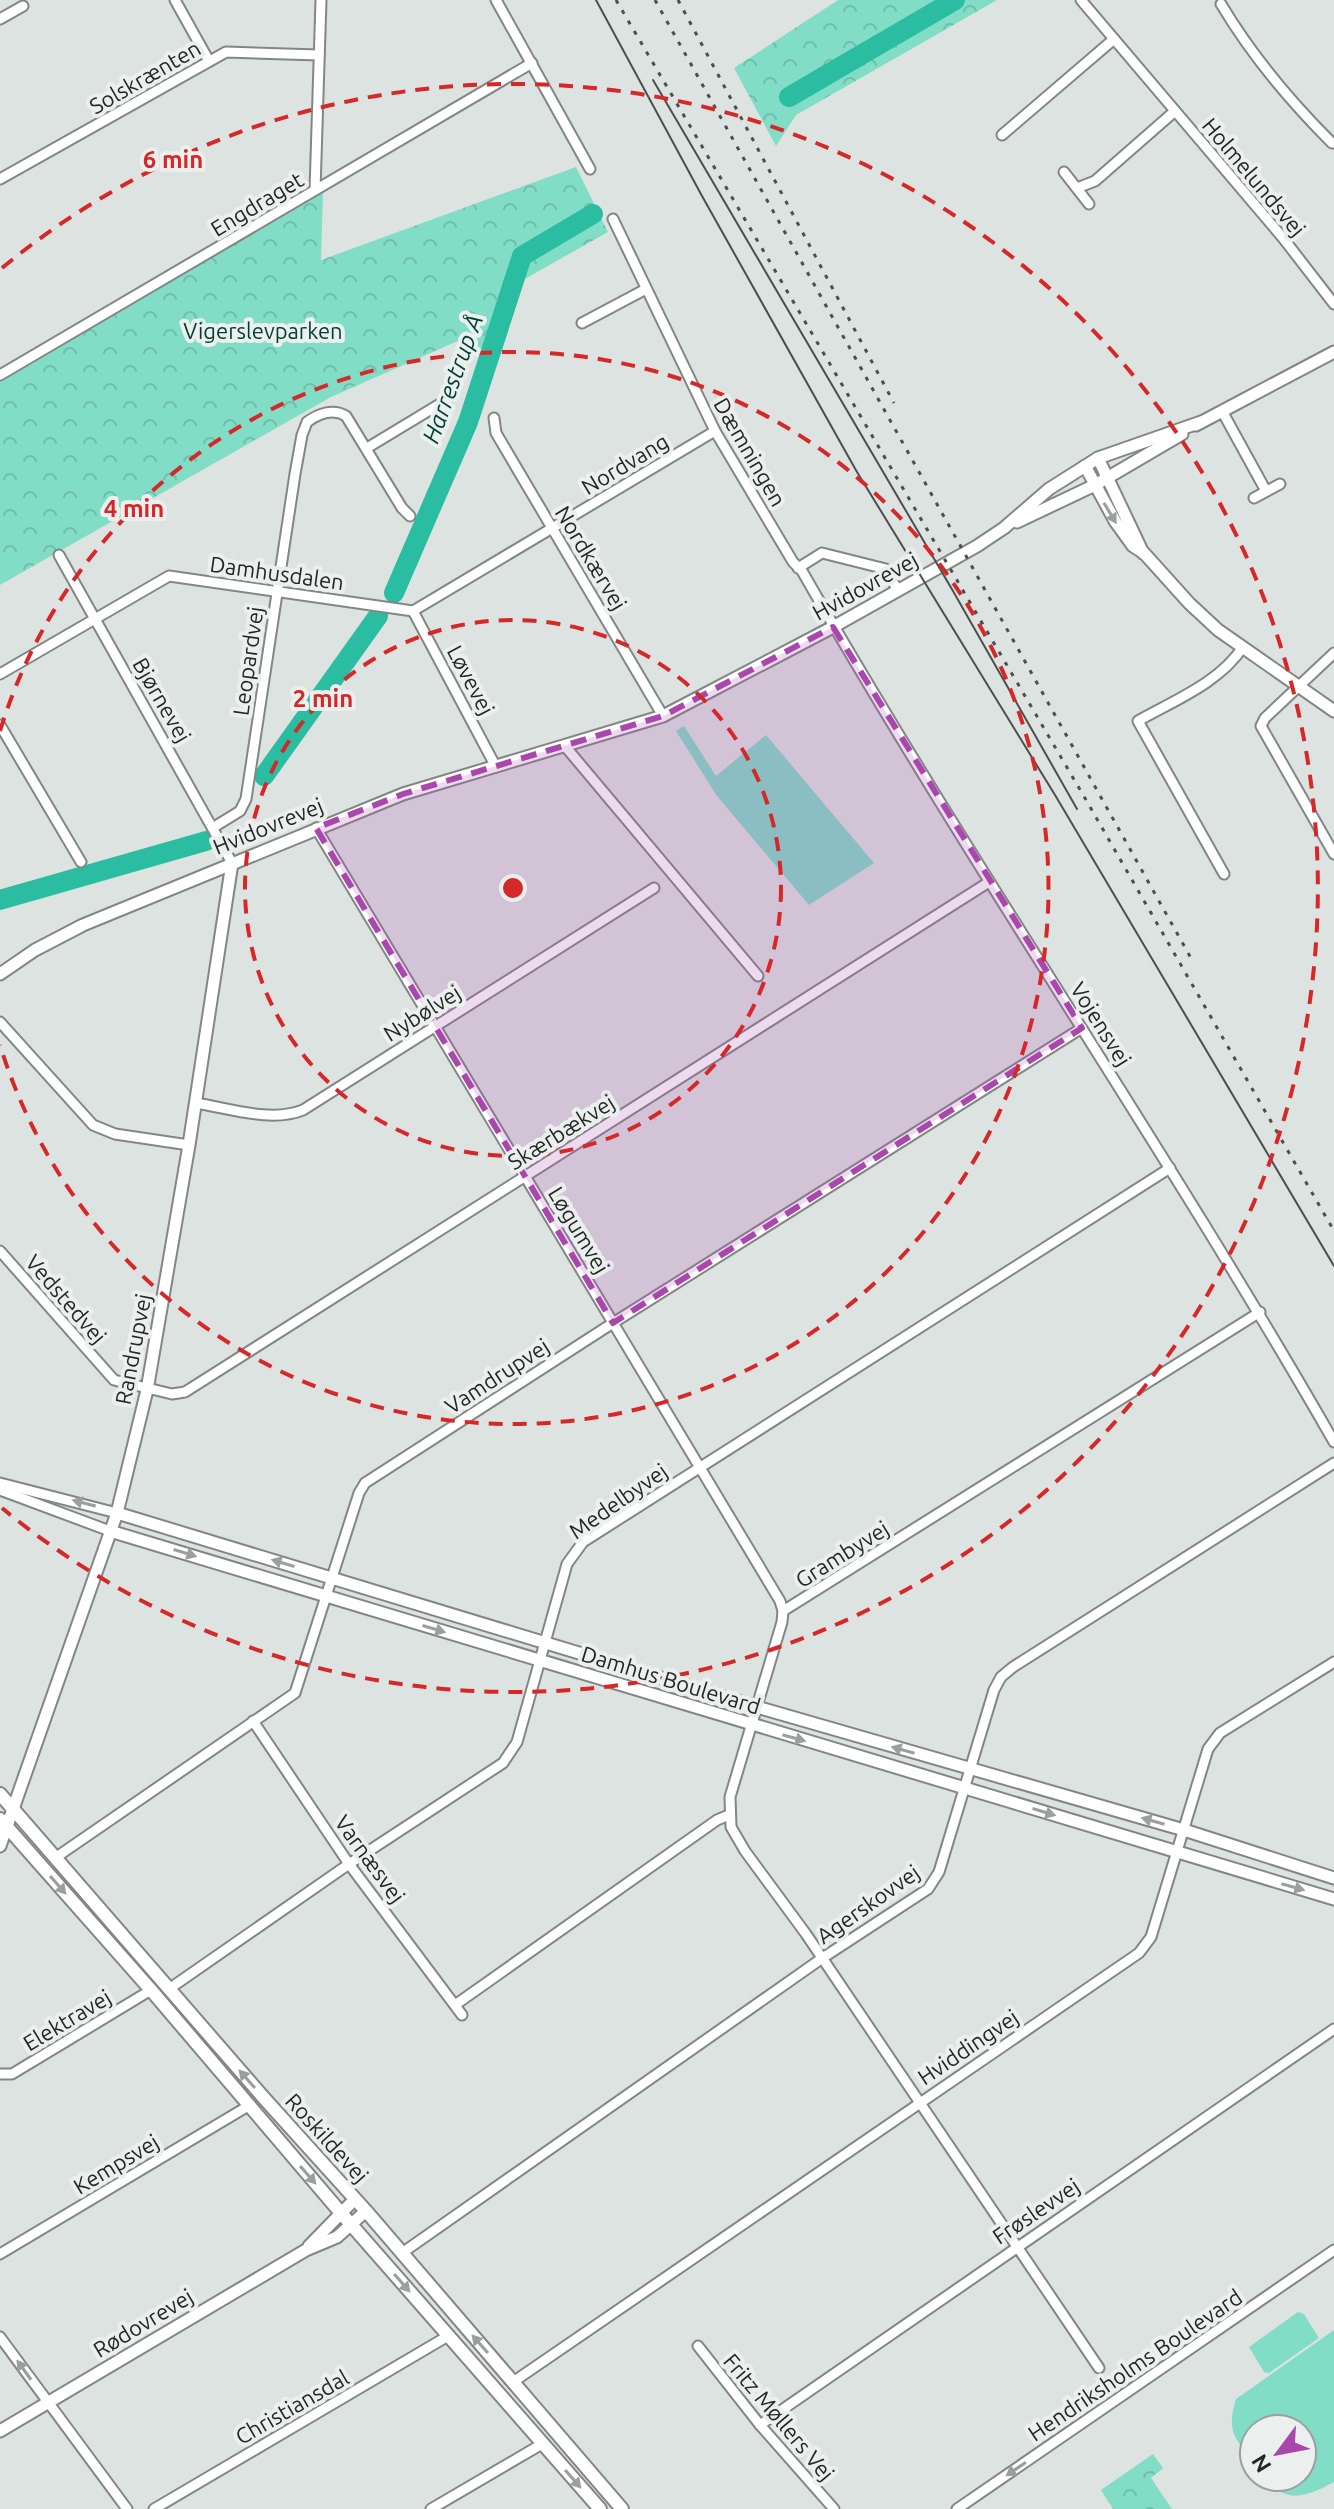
<svg xmlns="http://www.w3.org/2000/svg" width="1334" height="2509" viewBox="0 0 1334 2509" font-family="Ubuntu,sans-serif">
	<style>
		.grass { fill: #82ddc7 }
		.park { fill: url(#park-crowns) }
		.lines { fill: none; stroke-linecap: round; stroke-linejoin: round }
		.river { stroke: #2abda2; stroke-width: 20 }
		.minor-casing { stroke: #828786; stroke-width: 13 }
		.tertiary-casing { stroke: #828786; stroke-width: 15 }
		.secondary-casing { stroke: #828786; stroke-width: 16 }
		.minor { stroke: #fff; stroke-width: 9 }
		.tertiary { stroke: #fff; stroke-width: 11 }
		.secondary { stroke: #fff; stroke-width: 12 }
		.tram { stroke: #4c4f4f; stroke-width: 2 }
		.rail { stroke: #4c4f4f; stroke-width: 3; stroke-dasharray: 4 8; stroke-linecap: butt }
		.oneway { fill: #9d9e9e }
		.marked { fill: #aa47ad; fill-opacity: 0.2; stroke: #aa47ad; stroke-width: 6; stroke-dasharray: 16 10; stroke-linejoin: round }
		.ring { fill: none; stroke: #d62828; stroke-width: 4; stroke-dasharray: 14 10 }
		.labels { text-anchor: middle; stroke-width: 8; stroke-linejoin: round; paint-order: stroke }
		.street-label { font-size: 22px; fill: #252727; stroke: #ebf0ee }
		.park-label { font-size: 22px; fill: #003d33; stroke: #ebf0ee }
		.water-label { font-size: 24px; font-style: italic; fill: #003f34; stroke: #ebf0ee }
		.centre { fill: #d62828; stroke: #ebf0ee; stroke-width: 4 }
		.ring-label { font-size: 24px; text-anchor: middle; font-weight: bold; fill: #d62828; stroke: #ebf0ee; stroke-width: 8; stroke-linejoin: round; paint-order: stroke }
	</style>
	<defs>
		<pattern id="park-crowns" width="20" height="18" patternUnits="userSpaceOnUse" patternTransform="scale(2)"><rect width="20" height="18" fill="#82ddc7"/><path d="M2 6a3 3 0 1 1 6 0M12 15a3 3 0 1 1 6 0" fill="none" stroke="#70beab"/></pattern>
	</defs>
	<rect width="100%" height="100%" fill="#dde3e1"/>
	<g class="grass">
		<polygon points="684,726 716,776 766,735 874,863 809,905 717,796 676,731"/>
		<polygon points="1298,2312 1304,2314 1319,2338 1269,2373 1264,2372 1249,2347"/>
		<path d="M1334 2330V2482C1305 2497 1288 2505 1264 2477H1302V2429H1254V2463C1235 2438 1226 2432 1236 2399Z"/>
	</g>
	<g class="park">
		<polygon points="838,0 997,0 796,115 776,146 734,68"/>
		<polygon points="576,167 608,232 523,280 500,356 460,340 331,397 0,585 0,380 323,193 321,260"/>
		<polygon points="1153,2454 1163,2468 1151,2478 1172,2509 1113,2509 1101,2490"/>
	</g>
	<g class="lines">
		<g class="river">
			<polyline points="789,97 955,0"/>
			<polyline points="394,593 468,422 522,256 593,214"/>
			<polyline points="264,776 378,616"/>
			<polyline points="0,900 206,841"/>
		</g>
		<defs>
			<g id="minor">
				<polyline points="175,0 209,61"/>
				<polyline points="496,0 590,169"/>
				<polyline points="1081,0 1283,238 1334,304"/>
				<path d="M1221 4C1252 56 1289 100 1332 143H1334"/>
				<polyline points="0,19 23,6"/>
				<polyline points="1002,135 1114,39"/>
				<polyline points="1064,172 1089,204"/>
				<polyline points="0,179 226,52 319,55"/>
				<polyline points="1077,188 1095,181 1175,111"/>
				<polyline points="315,190 321,0"/>
				<path d="M613 219 715 431 793 562 802 571C971 866 1165 1147 1334 1442"/>
				<polyline points="582,323 646,289"/>
				<polyline points="0,375 532,63"/>
				<polyline points="1222,411 1266,491"/>
				<polyline points="494,418 496,433 663,716"/>
				<polyline points="367,448 448,399"/>
				<polyline points="1254,498 1280,484"/>
				<polyline points="59,555 232,863"/>
				<polyline points="798,568 822,553 886,569 898,591"/>
				<polyline points="413,611 496,767"/>
				<polyline points="1334,653 1265,718 1261,726 1334,854"/>
				<polyline points="0,674 169,576 413,611 715,431"/>
				<polyline points="0,725 81,862"/>
				<polyline points="564,745 758,976"/>
				<path d="M214 827 240 811 246 799 295 474 302 435 307 422C318 414 333 408 346 416L402 508 410 516"/>
				<polyline points="316,828 780,1601 783,1611 782,1622 730,1797 731,1827 745,1851 806,1934 1099,2368"/>
				<path d="M1224 874 1138 721C1175 700 1219 683 1243 647"/>
				<polyline points="0,1022 93,1125 115,1134 189,1145"/>
				<path d="M195 1103C229 1108 271 1123 303 1110L654 888"/>
				<polyline points="0,1251 114,1380 172,1394 185,1392 989,882"/>
				<polyline points="0,1483 117,1513"/>
				<polyline points="0,1490 110,1531"/>
				<polyline points="783,1611 1260,1312"/>
				<polyline points="253,1721 349,1864 462,2015"/>
				<polyline points="55,1858 295,1693 359,1493 365,1483 613,1323 1082,1028"/>
				<polyline points="169,1989 349,1864 503,1763 517,1742 567,1564 583,1542 1170,1168"/>
				<polyline points="455,2005 717,1820 729,1815"/>
				<polyline points="0,2074 12,2074 151,1990"/>
				<polyline points="402,2253 821,1959 928,1889 939,1872 994,1690 1001,1677 1013,1667 1334,1463"/>
				<polyline points="0,2254 250,2105"/>
				<polyline points="0,2337 127,2509"/>
				<polyline points="698,2346 760,2425 834,2509"/>
				<polyline points="513,2382 1139,1953 1151,1937 1208,1749 1220,1733 1334,1662"/>
				<polyline points="760,2425 1334,2029"/>
				<polyline points="154,2509 448,2336"/>
				<polyline points="431,2509 542,2444"/>
				<polyline points="957,2509 1334,2250"/>
			</g>
			<g id="tertiary">
				<polyline points="1196,425 1334,352"/>
				<polyline points="1098,458 1143,553"/>
				<polyline points="1085,466 1115,521 1133,546 1144,553 1189,603 1218,630 1334,711"/>
				<polyline points="1017,522 1095,485 1182,434"/>
				<polyline points="0,974 35,950 83,925 403,794 663,716 833,627 977,546 1004,528 1049,489 1098,458 1201,422"/>
				<polyline points="117,1513 757,1707 1184,1830 1334,1878"/>
				<polyline points="110,1531 1334,1899"/>
				<polyline points="0,1846 117,1513 147,1390 189,1145 232,863"/>
				<polyline points="309,2246 355,2199"/>
				<polyline points="0,2431 306,2250 337,2237 366,2211"/>
			</g>
			<g id="secondary">
				<polyline points="0,1794 263,2097 366,2211 622,2509"/>
				<polyline points="0,1819 151,1990 341,2213 600,2509"/>
			</g>
		</defs>
		<use href="#minor" class="minor-casing"/>
		<use href="#tertiary" class="tertiary-casing"/>
		<use href="#secondary" class="secondary-casing"/>
		<use href="#minor" class="minor"/>
		<use href="#tertiary" class="tertiary"/>
		<use href="#secondary" class="secondary"/>
		<g class="tram">
			<polyline points="596,0 702,196 857,472 1055,795 1334,1266"/>
			<polyline points="653,80 953,591 1077,809"/>
		</g>
		<g class="rail">
			<polyline points="616,0 1082,793 1334,1231"/>
			<polyline points="655,0 1192,960"/>
			<polyline points="678,0 894,403"/>
		</g>
	</g>
	<defs><path id="oneway-solid" d="M-6-.8H1V-3.2L6.5 0L1 3.2V.8H-6Z" transform="scale(2)"/></defs>
	<g class="oneway">
		<use href="#oneway-solid" transform="translate(1110 513) rotate(59)"/>
		<use href="#oneway-solid" transform="translate(84 1503) rotate(-165)"/>
		<use href="#oneway-solid" transform="translate(185 1553) rotate(17)"/>
		<use href="#oneway-solid" transform="translate(283 1563) rotate(-163)"/>
		<use href="#oneway-solid" transform="translate(434 1629) rotate(17)"/>
		<use href="#oneway-solid" transform="translate(794 1738) rotate(16)"/>
		<use href="#oneway-solid" transform="translate(903 1750) rotate(-164)"/>
		<use href="#oneway-solid" transform="translate(1044 1812) rotate(17)"/>
		<use href="#oneway-solid" transform="translate(1153 1821) rotate(-164)"/>
		<use href="#oneway-solid" transform="translate(58 1885) rotate(49)"/>
		<use href="#oneway-solid" transform="translate(1293 1887) rotate(16)"/>
		<use href="#oneway-solid" transform="translate(247 2079) rotate(-131)"/>
		<use href="#oneway-solid" transform="translate(308 2175) rotate(49)"/>
		<use href="#oneway-solid" transform="translate(402 2283) rotate(49)"/>
		<use href="#oneway-solid" transform="translate(480 2344) rotate(-131)"/>
		<use href="#oneway-solid" transform="translate(24 2370) rotate(-126)"/>
		<use href="#oneway-solid" transform="translate(1016 2469) rotate(146)"/>
		<use href="#oneway-solid" transform="translate(573 2479) rotate(49)"/>
	</g>
	<path class="marked" d="M833 627 1082 1028 613 1323 316 828 403 794 663 716Z"/>
	<g class="ring">
		<circle cx="513" cy="888" r="268"/>
		<path d="M0 731A536 536 0 1 1 0 1045"/>
		<path d="M2 268A804 804 0 1 1 2 1508"/>
	</g>
	<g class="labels">
		<g class="street-label">
			<text transform="translate(145 77) rotate(-30)" y="8">Solskrænten</text>
			<text transform="translate(1254 177) rotate(50)" y="8">Holmelundsvej</text>
			<text transform="translate(257 204) rotate(-31)" y="8">Engdraget</text>
			<text transform="translate(750 452) rotate(60)" y="8">Dæmningen</text>
			<text transform="translate(625 464) rotate(-31)" y="8">Nordvang</text>
			<text transform="translate(591 558) rotate(59)" y="8">Nordkærvej</text>
			<text transform="translate(277 573) rotate(8)" y="8">Damhusdalen</text>
			<text transform="translate(865 586) rotate(-29)" y="8">Hvidovrevej</text>
			<text transform="translate(248 661) rotate(-82)" y="8">Leopardvej</text>
			<text transform="translate(471 680) rotate(62)" y="8">Løvevej</text>
			<text transform="translate(162 700) rotate(60)" y="8">Bjørnevej</text>
			<text transform="translate(268 826) rotate(-22)" y="8">Hvidovrevej</text>
			<text transform="translate(422 1013) rotate(-32)" y="8">Nybølvej</text>
			<text transform="translate(1101 1024) rotate(58)" y="8">Vojensvej</text>
			<text transform="translate(561 1132) rotate(-32)" y="8">Skærbækvej</text>
			<text transform="translate(579 1230) rotate(59)" y="8">Løgumvej</text>
			<text transform="translate(66 1299) rotate(49)" y="8">Vedstedvej</text>
			<text transform="translate(133 1349) rotate(-79)" y="8">Randrupvej</text>
			<text transform="translate(497 1376) rotate(-33)" y="8">Vamdrupvej</text>
			<text transform="translate(618 1501) rotate(-35)" y="8">Medelbyvej</text>
			<text transform="translate(842 1554) rotate(-32)" y="8">Grambyvej</text>
			<text transform="translate(671 1680) rotate(17)" y="8">Damhus Boulevard</text>
			<text transform="translate(370 1859) rotate(54)" y="8">Varnæsvej</text>
			<text transform="translate(868 1904) rotate(-35)" y="8">Agerskovvej</text>
			<text transform="translate(67 2020) rotate(-31)" y="8">Elektravej</text>
			<text transform="translate(968 2047) rotate(-34)" y="8">Hviddingvej</text>
			<text transform="translate(327 2138) rotate(48)" y="8">Roskildevej</text>
			<text transform="translate(116 2164) rotate(-31)" y="8">Kempsvej</text>
			<text transform="translate(1036 2211) rotate(-34)" y="8">Frøslevvej</text>
			<text transform="translate(143 2323) rotate(-31)" y="8">Rødovrevej</text>
			<text transform="translate(1135 2365) rotate(-34)" y="8">Hendriksholms Boulevard</text>
			<text transform="translate(292 2407) rotate(-30)" y="8">Christiansdal</text>
			<text transform="translate(779 2417) rotate(50)" y="8">Fritz Møllers Vej</text>
		</g>
		<g class="park-label">
			<text x="263" y="339">Vigerslevparken</text>
		</g>
		<g class="water-label">
			<text transform="translate(453 379) rotate(-70)" y="8">Harrestrup Å</text>
		</g>
	</g>
	<circle cx="513" cy="888" r="12" class="centre"/>
	<g class="ring-label">
		<text x="173" y="168">6 min</text>
		<text x="134" y="517">4 min</text>
		<text x="323" y="707">2 min</text>
	</g>
	<g transform="translate(1278 2453) rotate(238)"><circle r="38" fill="#ebf0ee" stroke="#9ca09e" stroke-width="2"/>
	<path d="M0-6L14 30L0 20L-14 30Z" fill="#aa47ad"/>
	<text y="-12" font-size="22" font-weight="bold" text-anchor="middle" fill="#252727">N</text>
	</g>
</svg>
